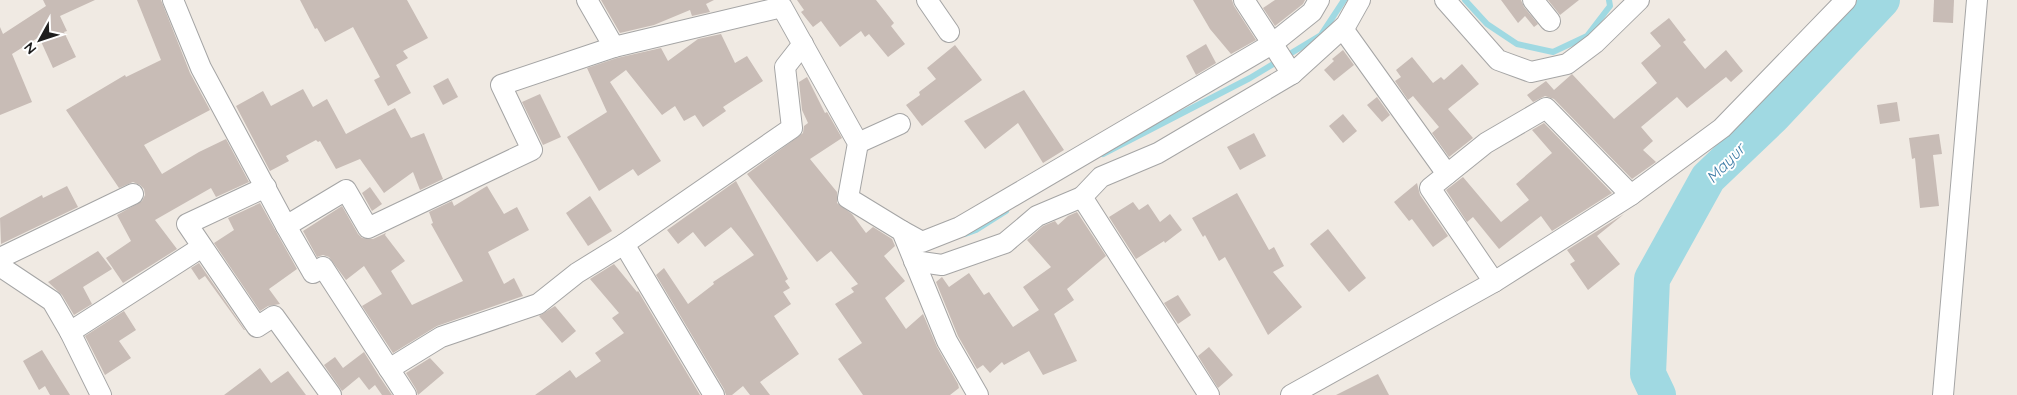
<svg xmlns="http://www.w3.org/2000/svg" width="2017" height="395" viewBox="0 0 2017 395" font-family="Quicksand,sans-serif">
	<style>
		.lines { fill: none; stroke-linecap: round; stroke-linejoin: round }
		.stream { stroke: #a0d9e2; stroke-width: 6 }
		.river { stroke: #a0d9e2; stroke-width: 36 }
		.building { fill: #c8bcb6 }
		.minor-casing { stroke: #a5a5a5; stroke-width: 22 }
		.minor { stroke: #fff; stroke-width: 20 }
		.labels { text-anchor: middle; stroke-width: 4; stroke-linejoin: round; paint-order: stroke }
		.water-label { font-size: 16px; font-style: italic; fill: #3d7ca6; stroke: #fff }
	</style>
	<rect width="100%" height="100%" fill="#f0eae3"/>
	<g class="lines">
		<g class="stream">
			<polyline points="1465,0 1487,24 1517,44 1553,52 1587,36 1610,6 1609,0"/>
			<polyline points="1103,154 1250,78 1321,35 1344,0"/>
			<polyline points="965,234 976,230 1006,211"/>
		</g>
		<polyline class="river" points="1658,395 1648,374 1652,279 1708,178 1773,116 1882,0"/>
	</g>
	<g class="building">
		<polygon points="43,0 95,0 60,16 67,31 64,32 76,57 53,68 39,37 12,54 32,102 0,115 0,27 3,34 46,6"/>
		<polygon points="137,0 161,0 190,73 210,110 144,145 162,174 199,152 226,139 249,182 216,197 211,188 155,220 177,249 123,283 106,258 131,241 117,215 142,201 145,195 144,189 140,185 133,182 119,188 66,110 125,75 126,77 161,60"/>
		<polygon points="300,0 407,0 428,38 403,51 408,58 396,65 411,93 388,106 374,80 380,77 353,27 325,42 317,28 315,29"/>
		<polygon points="601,0 714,0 706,4 710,12 692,16 690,10 654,25 620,33"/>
		<polygon points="797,0 876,0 894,23 891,26 905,44 888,57 869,34 865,37 861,31 840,47 821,21 813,27 801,12 804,10"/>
		<polygon points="1193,0 1232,0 1234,6 1256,40 1231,54 1210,29"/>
		<polygon points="1275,0 1305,0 1303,4 1275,26 1263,8"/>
		<polygon points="1501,0 1521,0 1524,7 1538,24 1534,27 1525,16 1518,23"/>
		<polygon points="1548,0 1579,0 1560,15"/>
		<polygon points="1934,0 1954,0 1953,23 1933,22"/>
		<polygon points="1669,18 1686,40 1683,42 1705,69 1726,50 1743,71 1731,82 1726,77 1687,108 1677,97 1641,127 1653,141 1643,150 1656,162 1632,179 1554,99 1545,96 1533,102 1527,95 1546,81 1554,90 1572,74 1614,119 1657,83 1641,63 1661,46 1650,33"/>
		<polygon points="721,34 735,63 747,56 763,81 723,107 726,111 703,127 695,115 684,121 675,106 662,115 626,70 610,82 661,161 638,176 633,169 599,191 567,137 607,112 587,68 617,58 661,48 668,61 698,39"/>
		<polygon points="1206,44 1216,63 1196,75 1186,56"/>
		<polygon points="955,45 982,80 922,126 906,105 920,95 919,92 936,79 927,68"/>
		<polygon points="1343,50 1354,65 1334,81 1324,70 1334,61 1332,59"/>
		<polygon points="1412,57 1433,83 1441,77 1444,80 1462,64 1479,84 1448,109 1473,138 1449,157 1432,133 1439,127 1413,96 1408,100 1395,81 1401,77 1396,70"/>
		<polygon points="807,77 825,113 827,112 842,138 810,159 837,192 837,203 852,214 866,233 873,227 892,239 895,246 884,256 905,281 885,298 906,329 923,314 937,347 958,384 959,388 950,395 863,395 838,359 862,343 835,304 854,292 851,288 858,284 831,251 817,262 747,174 803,133 804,126 808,123 802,110 799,82"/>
		<polygon points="448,78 458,97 443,105 433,86"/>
		<polygon points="303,89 313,107 327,99 346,134 395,108 411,138 424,133 443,179 420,190 413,172 384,193 360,159 336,169 320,141 318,142 316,140 286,156 289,161 270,171 236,106 263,91 271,106"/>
		<polygon points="1024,90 1064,150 1043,163 1018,123 985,149 964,121"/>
		<polygon points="540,94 561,137 543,145 522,102"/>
		<polygon points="1377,97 1390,115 1382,122 1367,105"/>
		<polygon points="1897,102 1900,121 1880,124 1877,105"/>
		<polygon points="1343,114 1357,131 1343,143 1329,126"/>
		<polygon points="1544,123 1612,193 1552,231 1541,216 1499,249 1473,217 1467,222 1446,190 1463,177 1501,222 1529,200 1516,184 1552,153 1532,130"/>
		<polygon points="1254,133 1266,156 1240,170 1227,147"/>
		<polygon points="1939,134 1942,154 1933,155 1939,206 1920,208 1915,158 1912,159 1909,138"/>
		<polygon points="736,181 788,279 785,281 790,288 783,292 791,304 774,316 799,354 760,382 770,395 750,395 743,386 732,395 726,395 724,389 656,275 664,268 688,304 714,284 713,282 754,255 731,227 705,247 693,232 678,244 667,230"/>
		<polygon points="1417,183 1420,195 1448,236 1433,247 1412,219 1409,221 1394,202"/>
		<polygon points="67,186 78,207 1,244 0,218 42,195 43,198"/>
		<polygon points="487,186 504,214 517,207 529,230 488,252 504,284 514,278 523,296 437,326 393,353 362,306 382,294 364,266 346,280 329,257 323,255 317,257 303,231 342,206 358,234 362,238 373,239 386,233 385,235 405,261 391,271 412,305 463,281 431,224 433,223 429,212 452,201 454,206"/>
		<polygon points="370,187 382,204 372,211 362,193"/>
		<polygon points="1237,193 1269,250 1274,247 1284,266 1273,272 1302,307 1268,335 1225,257 1219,261 1205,235 1203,237 1192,218"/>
		<polygon points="590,196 612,231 588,246 566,213"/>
		<polygon points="1133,202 1139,210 1148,204 1160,222 1170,214 1182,230 1165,243 1164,241 1136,259 1109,217"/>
		<polygon points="260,203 297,269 269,289 280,304 268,306 260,311 214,243 234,230 228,218"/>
		<polygon points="1077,212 1106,256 1067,289 1074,300 1054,314 1077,361 1043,375 1029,351 1004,365 1002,362 990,373 983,365 977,369 958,336 936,282 942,277 949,287 969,273 984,295 989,292 1013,327 1039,310 1023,287 1051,267 1027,240 1043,226 1055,221 1058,225 1068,216"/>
		<polygon points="1624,214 1597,236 1620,264 1588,290 1570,264 1575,261 1567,250"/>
		<polygon points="1328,229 1366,278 1349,292 1310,244"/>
		<polygon points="98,251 112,269 83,287 92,304 74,315 62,295 48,282"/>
		<polygon points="199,263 245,330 244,330 205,276 199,280 191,268"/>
		<polygon points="614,264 637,292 638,291 700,395 535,395 570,370 576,378 601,361 595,353 624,333 612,318 619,313 590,279"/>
		<polygon points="1178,295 1191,315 1178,324 1164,303"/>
		<polygon points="555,306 576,331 562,343 539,316"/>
		<polygon points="124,311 136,330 119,341 131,358 105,375 85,336"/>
		<polygon points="1209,347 1233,375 1218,388 1198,356"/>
		<polygon points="42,350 60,379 70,395 50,395 45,386 39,390 23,361"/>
		<polygon points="364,352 379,376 392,395 382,395 375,385 369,390 359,377 342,391 324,365 335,357 343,368"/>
		<polygon points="430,358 444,373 418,395 416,389 406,373"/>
		<polygon points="260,368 271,383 288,371 306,395 224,395"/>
		<polygon points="1378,374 1389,395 1336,395"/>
	</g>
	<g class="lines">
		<defs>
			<g id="minor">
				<polyline points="173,0 201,68 286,226"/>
				<polyline points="587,0 614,47"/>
				<polyline points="927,0 949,32"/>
				<polyline points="1244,0 1292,74"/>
				<polyline points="1445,0 1498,60 1531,72 1567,64 1595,43 1639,0"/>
				<polyline points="1533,0 1550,21"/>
				<polyline points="1343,29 1447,174"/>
				<polyline points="858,143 900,124"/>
				<polyline points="266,187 187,224 257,327 274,316 331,395"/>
				<polyline points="902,231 922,242 960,227 1272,44 1312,12 1319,0"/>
				<polyline points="0,258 133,194"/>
				<polyline points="0,259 4,269 52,301 70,332"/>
				<polyline points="914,261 942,265 1005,243 1037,216 1082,197"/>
				<polyline points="1494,282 1430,188 1486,143 1546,108 1631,195"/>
				<polyline points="389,369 441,337 538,304 577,273 624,244"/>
				<polyline points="101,395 70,332 202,247"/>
				<polyline points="406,395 323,267 313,273 286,226 346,190 368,228 532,150 501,85 614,47 782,7 858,143 848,198 902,231 947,341 978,395"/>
				<polyline points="714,395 624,244 792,128 785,67 803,44"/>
				<polyline points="1209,395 1082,197 1101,177 1158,153 1292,74 1346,25 1360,0"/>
				<polyline points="1291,395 1494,282 1631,195 1722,128 1846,0"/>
				<polyline points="1943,395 1977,0"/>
			</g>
		</defs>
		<use href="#minor" class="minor-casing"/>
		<use href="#minor" class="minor"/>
	</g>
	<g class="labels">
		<g class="water-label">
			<text transform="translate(1725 163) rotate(-46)" y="6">Mayur</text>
		</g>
	</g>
	<g transform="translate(40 40) rotate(230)" stroke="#ffffff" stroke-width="4" paint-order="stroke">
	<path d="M0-4L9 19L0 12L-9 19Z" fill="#1e1e1e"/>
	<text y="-8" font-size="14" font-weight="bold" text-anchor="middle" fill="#1e1e1e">N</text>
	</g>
</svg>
